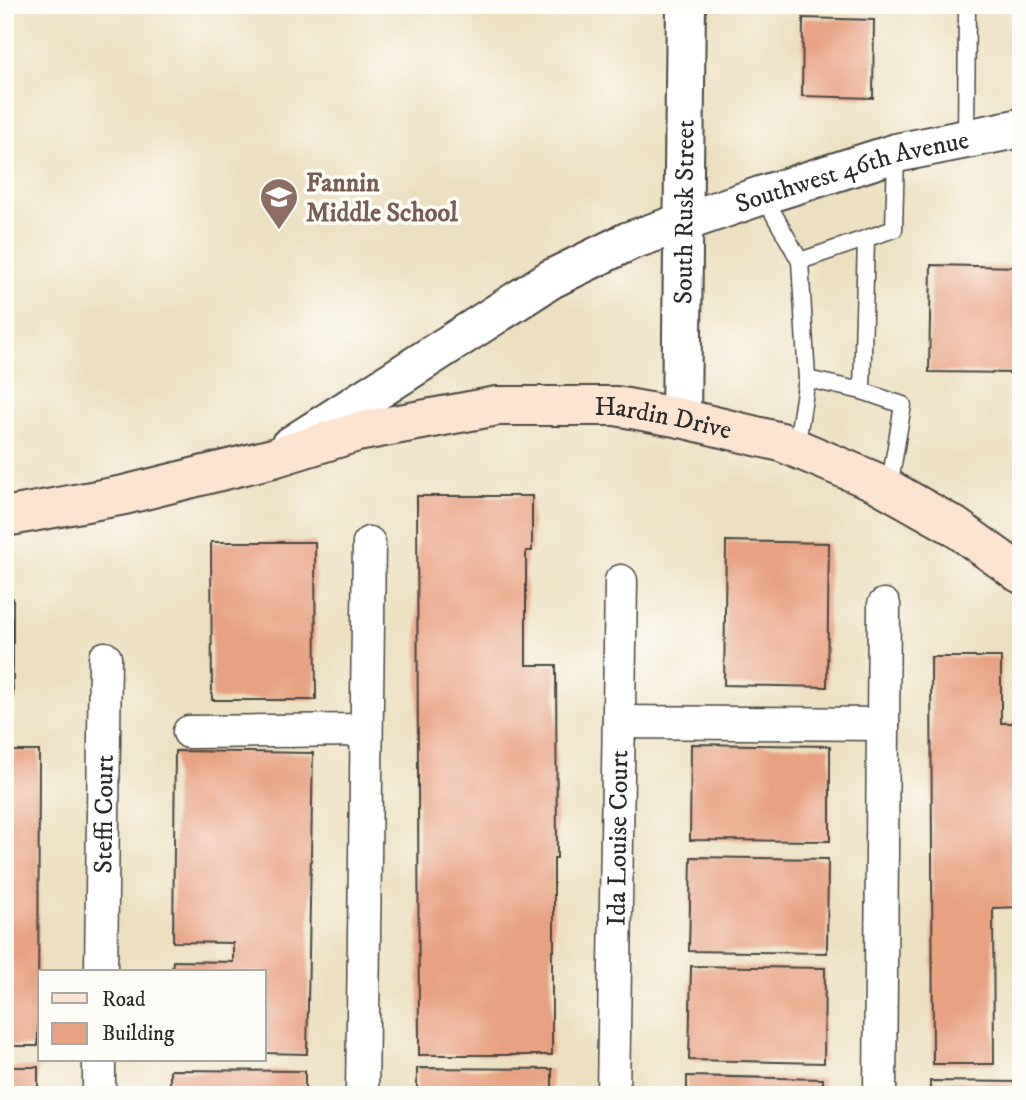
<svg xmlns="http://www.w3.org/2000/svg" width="1026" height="1100" viewBox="0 0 1026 1100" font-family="'IM FELL DW Pica',serif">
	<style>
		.building { fill: #e7a281 }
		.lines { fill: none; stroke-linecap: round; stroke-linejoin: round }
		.service-casing { stroke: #484641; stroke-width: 19 }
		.minor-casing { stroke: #484641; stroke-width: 35 }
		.tertiary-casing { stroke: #484641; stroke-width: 42 }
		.secondary-casing { stroke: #484641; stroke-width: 42 }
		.service { stroke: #fff; stroke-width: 16 }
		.minor { stroke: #fff; stroke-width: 32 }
		.tertiary { stroke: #fff; stroke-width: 38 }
		.secondary { stroke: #fde4d1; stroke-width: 38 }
		.labels { text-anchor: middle; stroke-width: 7; stroke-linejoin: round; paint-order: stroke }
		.street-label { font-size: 26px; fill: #2b2b2b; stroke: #fdfcf7 }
		.education-label { font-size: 26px; font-weight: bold; fill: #785e54; stroke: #fdfcf7; text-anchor: start }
	</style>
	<rect width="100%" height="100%" fill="#fdfcf7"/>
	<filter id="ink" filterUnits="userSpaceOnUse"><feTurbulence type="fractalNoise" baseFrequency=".0143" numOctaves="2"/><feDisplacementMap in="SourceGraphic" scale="14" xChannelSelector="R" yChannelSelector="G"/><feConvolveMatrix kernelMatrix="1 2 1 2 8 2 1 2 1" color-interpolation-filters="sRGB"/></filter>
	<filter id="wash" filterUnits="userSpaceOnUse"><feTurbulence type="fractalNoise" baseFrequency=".00686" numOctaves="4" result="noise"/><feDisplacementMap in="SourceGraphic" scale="28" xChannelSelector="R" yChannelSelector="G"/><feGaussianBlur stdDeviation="1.57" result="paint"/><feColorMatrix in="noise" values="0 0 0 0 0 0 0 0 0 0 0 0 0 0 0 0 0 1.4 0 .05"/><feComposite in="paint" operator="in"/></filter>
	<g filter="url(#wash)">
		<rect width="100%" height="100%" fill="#ede0c0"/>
		<g id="blocks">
			<g class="building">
				<polygon points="803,18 874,20 873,98 802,96"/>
				<polygon points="931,265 1020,267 1018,373 929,372"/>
				<polygon points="417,496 532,496 532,551 526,551 526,665 556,665 557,858 554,858 554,951 552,951 552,1055 419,1055"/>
				<polygon points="726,541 829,543 827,687 724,685"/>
				<polygon points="211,542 315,542 316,700 212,700"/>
				<polygon points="5,598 13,598 13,751 39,751 38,1046 5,1046"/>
				<polygon points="931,657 1001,657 1001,723 1021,723 1021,907 993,908 994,1064 933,1064"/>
				<polygon points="691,744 830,746 830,841 690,840"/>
				<polygon points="175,751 313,753 307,1054 264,1053 264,972 172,972 173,961 233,962 233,943 173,942"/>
				<polygon points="691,857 828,859 827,953 689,951"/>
				<polygon points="691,966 825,968 824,1063 689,1060"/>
				<rect x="5" y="1067" width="33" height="28"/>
				<polygon points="417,1068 552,1069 552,1095 417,1095"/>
				<polygon points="170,1070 305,1071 305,1095 170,1095"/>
				<polygon points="687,1076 823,1079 823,1095 687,1095"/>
				<polygon points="930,1081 1021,1082 1021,1095 930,1095"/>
			</g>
		</g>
	</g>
	<g filter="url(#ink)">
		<use href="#blocks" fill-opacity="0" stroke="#484641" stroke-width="2"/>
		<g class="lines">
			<defs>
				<g id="service">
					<polyline points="966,139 967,5"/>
					<polyline points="763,195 800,261 894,229 896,153"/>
					<polyline points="800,261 807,379 862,391 903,405 889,488"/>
					<polyline points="862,391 866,239"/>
					<polyline points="796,449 807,379"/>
				</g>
				<g id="minor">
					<polyline points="619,722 883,724"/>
					<polyline points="189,732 366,730"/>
					<path id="s1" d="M101 972 105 658"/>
					<polyline points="99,1095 99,1060"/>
					<polyline points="362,1095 369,543"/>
					<path id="s2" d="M613 1095 621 581"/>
					<polyline points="880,1095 884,605"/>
				</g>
				<g id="tertiary">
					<path id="s3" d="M681 418 686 5"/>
					<path id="s4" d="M289 447 551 279 629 241 763 195 896 153 1021 128"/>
				</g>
				<g id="secondary">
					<path id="s5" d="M5 517 124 495 273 458 357 432 497 406H616L681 418 781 442 876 482 954 526 1021 574"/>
				</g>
			</defs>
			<use href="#service" class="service-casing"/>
			<use href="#minor" class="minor-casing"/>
			<use href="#tertiary" class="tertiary-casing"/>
			<use href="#secondary" class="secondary-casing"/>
			<use href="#service" class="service"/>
			<use href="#minor" class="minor"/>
			<use href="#tertiary" class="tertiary"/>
			<use href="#secondary" class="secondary"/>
		</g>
	</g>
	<defs>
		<symbol id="school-pin" viewBox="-11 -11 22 30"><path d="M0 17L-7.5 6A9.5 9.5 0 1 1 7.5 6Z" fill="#8d6e63" stroke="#fdfcf7"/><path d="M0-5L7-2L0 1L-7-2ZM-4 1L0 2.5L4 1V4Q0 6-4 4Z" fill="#fff"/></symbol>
	</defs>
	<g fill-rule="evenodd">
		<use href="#school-pin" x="257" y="175" width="44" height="60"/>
	</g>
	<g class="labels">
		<g class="street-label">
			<text dy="9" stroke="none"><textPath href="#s4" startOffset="632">Southwest 46th Avenue</textPath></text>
			<text dy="9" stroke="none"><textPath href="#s3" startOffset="206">South Rusk Street</textPath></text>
			<text dy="9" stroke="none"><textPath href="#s5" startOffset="672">Hardin Drive</textPath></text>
			<text dy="9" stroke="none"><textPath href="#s1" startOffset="158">Steffi Court</textPath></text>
			<text dy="9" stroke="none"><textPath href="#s2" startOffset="257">Ida Louise Court</textPath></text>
		</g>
		<g class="education-label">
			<text x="306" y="191">Fannin<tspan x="306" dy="30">Middle School</tspan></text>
		</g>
	</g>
	<rect width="1026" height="1100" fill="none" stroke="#fdfcf7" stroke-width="28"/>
	<rect x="38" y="970" width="228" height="91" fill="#fdfcf7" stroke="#a9a8a5" stroke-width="2"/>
	<rect x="52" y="993" width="35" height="10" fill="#fde4d1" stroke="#a9a8a5" stroke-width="2"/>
	<text x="102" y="1006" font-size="21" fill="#2b2b2b">Road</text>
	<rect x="52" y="1023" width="35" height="21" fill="#e7a281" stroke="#a9a8a5" stroke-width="2"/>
	<text x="102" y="1040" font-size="21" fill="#2b2b2b">Building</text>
</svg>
